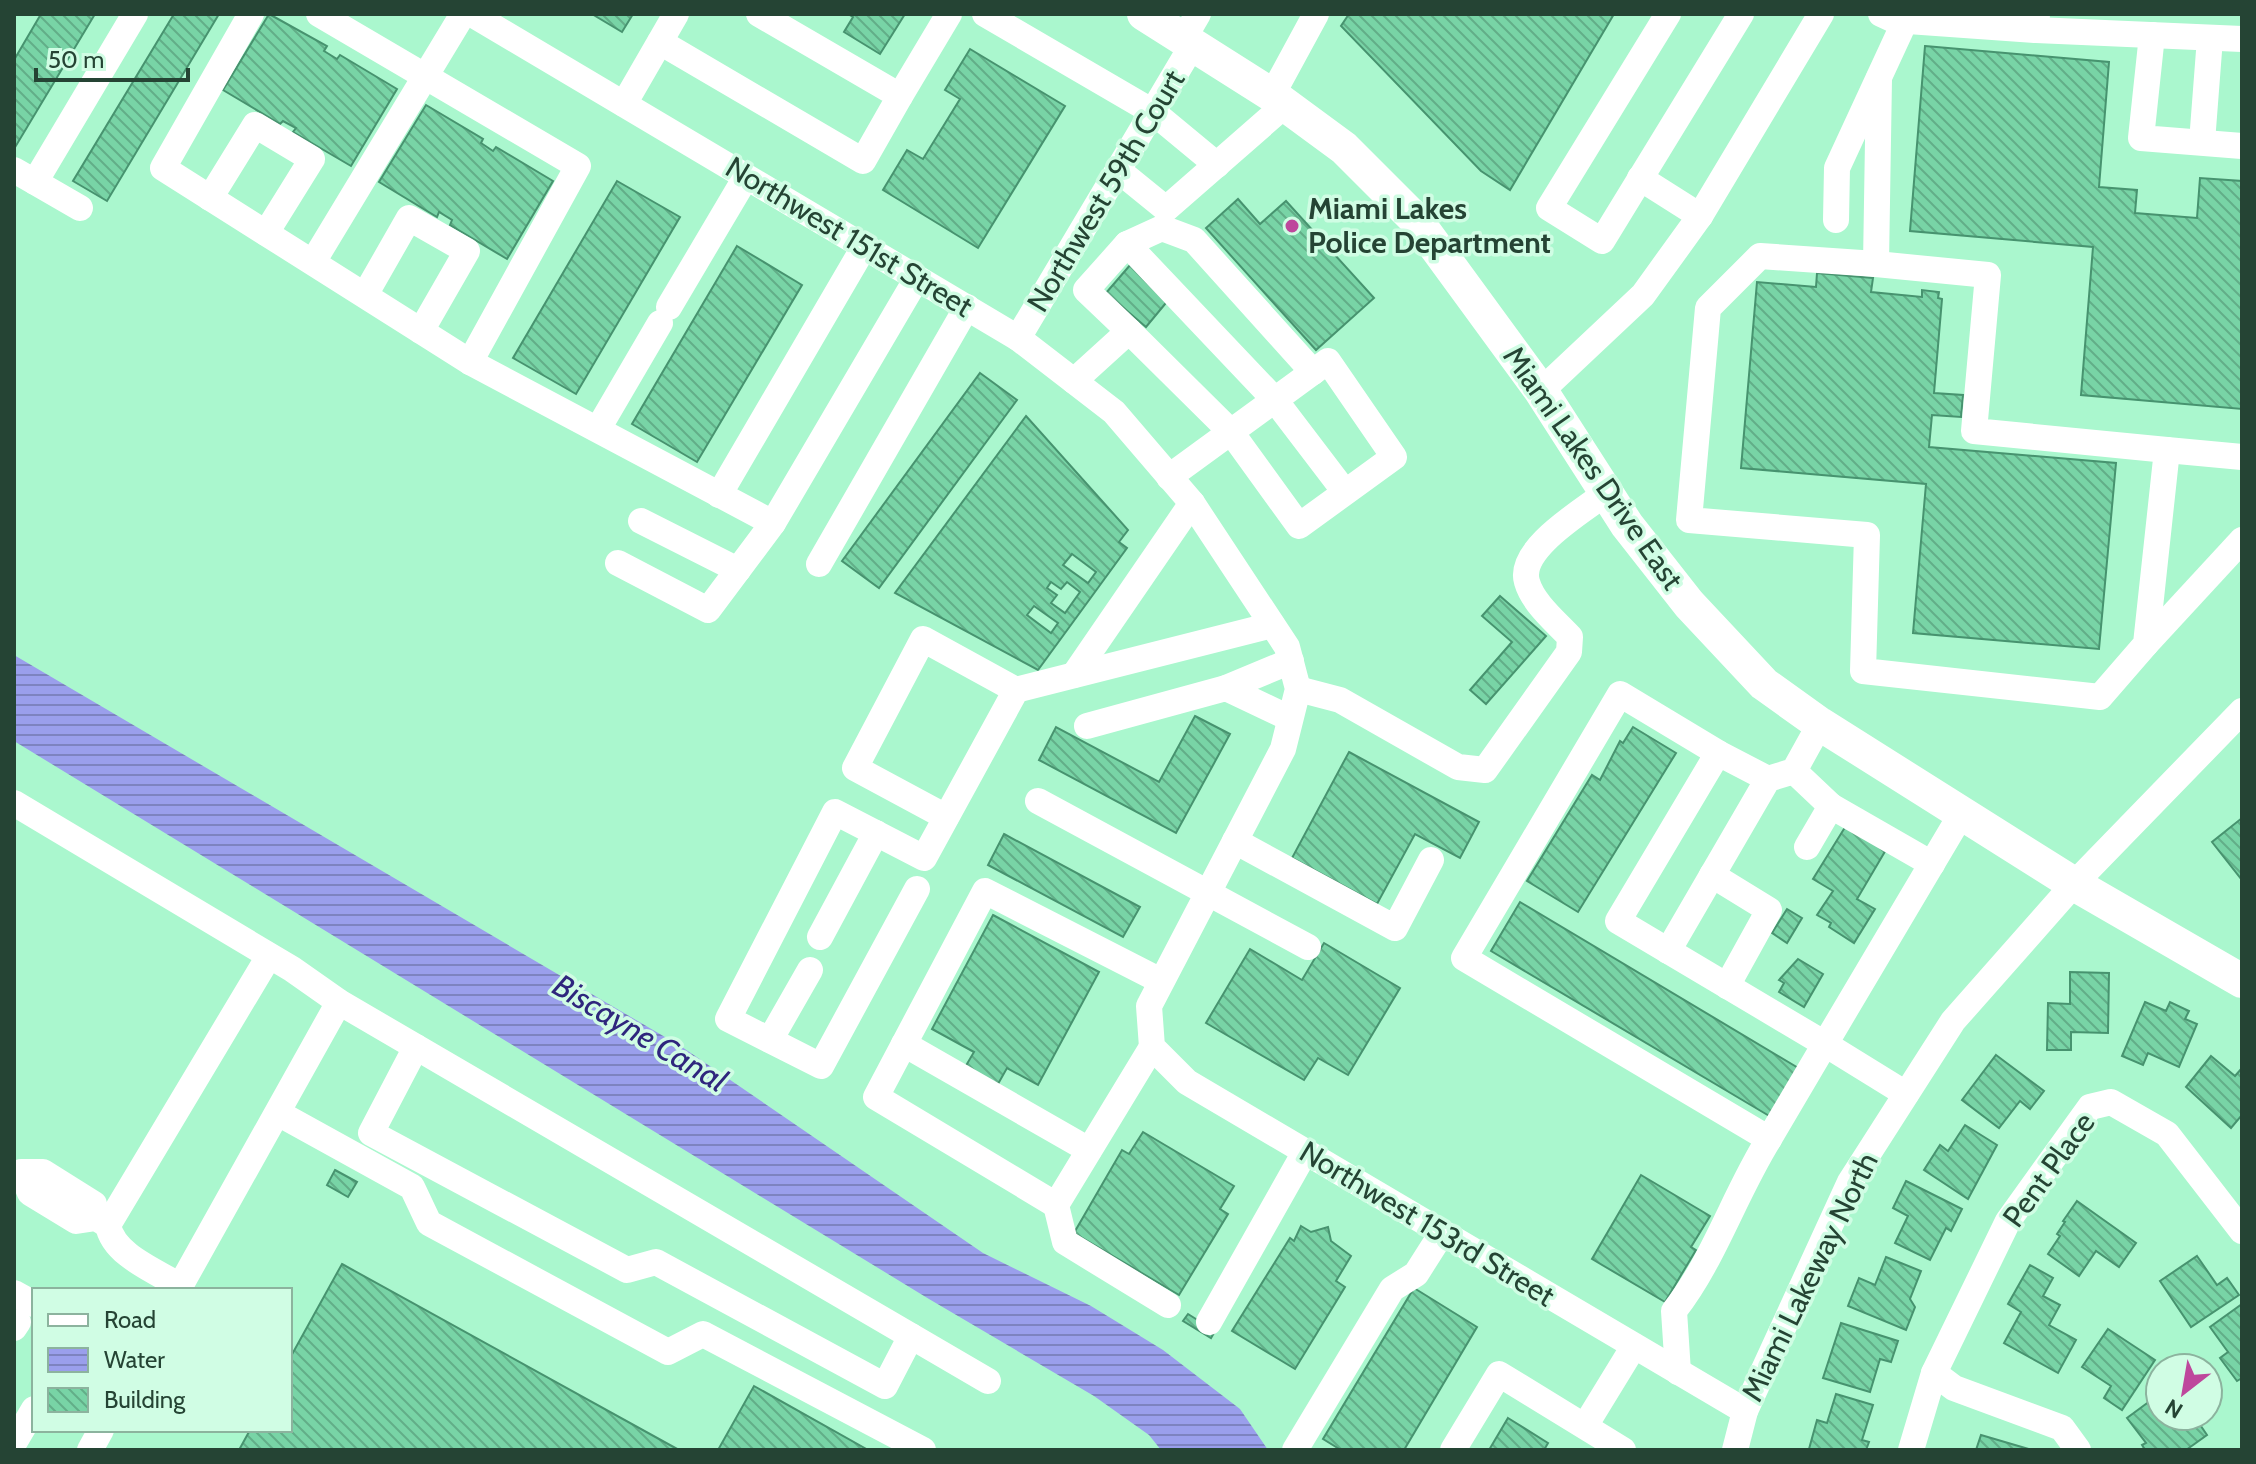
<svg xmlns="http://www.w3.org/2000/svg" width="2256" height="1464" viewBox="0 0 2256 1464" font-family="Cabin,sans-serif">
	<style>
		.water { fill: url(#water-rules) }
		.building { fill: url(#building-back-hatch); stroke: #47936f; stroke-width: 2; fill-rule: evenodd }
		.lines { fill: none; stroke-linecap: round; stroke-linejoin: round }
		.minor { stroke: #fff; stroke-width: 26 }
		.major { stroke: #fff; stroke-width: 34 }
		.poi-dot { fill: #be479c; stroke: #d0fde4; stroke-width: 3 }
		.labels { text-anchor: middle; stroke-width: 7; stroke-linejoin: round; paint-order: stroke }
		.street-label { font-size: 30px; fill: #254434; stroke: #d0fde4 }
		.poi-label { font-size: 30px; font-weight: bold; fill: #254434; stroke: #d0fde4; text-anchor: start }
		.water-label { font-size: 32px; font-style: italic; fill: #2f267d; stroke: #d0fde4 }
	</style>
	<defs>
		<pattern id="water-rules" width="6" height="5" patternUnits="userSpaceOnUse" patternTransform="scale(2)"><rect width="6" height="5" fill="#9a9fec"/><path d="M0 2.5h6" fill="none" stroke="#7d83c0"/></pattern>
		<pattern id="building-back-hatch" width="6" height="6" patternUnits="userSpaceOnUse" patternTransform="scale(2)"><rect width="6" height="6" fill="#78d4a6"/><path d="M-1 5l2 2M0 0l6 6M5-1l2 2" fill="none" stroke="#62ae88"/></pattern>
	</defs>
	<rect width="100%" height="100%" fill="#aaf7ce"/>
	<polygon class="water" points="14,655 682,1047 983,1253 1091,1306 1163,1350 1240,1409 1268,1450 1161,1450 1149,1435 1094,1396 929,1299 14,741"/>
	<g class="building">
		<polygon points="41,14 95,14 14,149 14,60"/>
		<polygon points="174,14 219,14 107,201 73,181"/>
		<polygon points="269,14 327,46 324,51 337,59 340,55 397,89 351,166 293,132 296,128 283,121 280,124 223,90"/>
		<polygon points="592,14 633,14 622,32"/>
		<polygon points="848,14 905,14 880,54 844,32 853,17"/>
		<polygon points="1349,14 1614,14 1510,190 1481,171 1341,26"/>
		<polygon points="1925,46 2109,62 2099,187 2137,190 2135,213 2197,218 2200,178 2242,181 2242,409 2081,395 2093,247 1910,231"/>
		<polygon points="970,49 1065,106 978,248 883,190 907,150 923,159 960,99 945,90"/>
		<polygon points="426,105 483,139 481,143 493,151 496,147 553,181 507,259 450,225 452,220 439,212 437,217 379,182"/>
		<polygon points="617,181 680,217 576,394 513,358"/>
		<polygon points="1238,199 1260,224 1286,201 1374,298 1316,350 1206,228"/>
		<polygon points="737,246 802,285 697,462 632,424"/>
		<polygon points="1131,264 1170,298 1146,327 1106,293"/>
		<polygon points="1817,273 1873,278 1871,292 1922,297 1922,290 1939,292 1938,298 1942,299 1934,393 1963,395 1961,417 1932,415 1929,447 2116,463 2099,649 1913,633 1926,484 1741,468 1757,282 1816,287"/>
		<polygon points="980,373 1017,400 879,588 842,561"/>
		<path d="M1026 416 1128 530 1119 542 1127 548 1038 670 895 593ZM1072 554 1096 572 1088 583 1063 565ZM1051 582 1061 589 1067 582 1080 592 1065 613 1051 603 1057 595 1047 588ZM1034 606 1058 623 1051 633 1027 615Z"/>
		<polygon points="1500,596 1546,636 1486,704 1470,690 1512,642 1482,616"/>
		<polygon points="1195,716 1230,734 1176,833 1039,760 1056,727 1159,782"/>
		<polygon points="1633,727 1676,753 1578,912 1527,881 1592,775 1600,780 1620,741 1623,743"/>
		<polygon points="1349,752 1479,822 1460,858 1415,834 1377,904 1292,858"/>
		<polygon points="2242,818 2242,880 2212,842"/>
		<polygon points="1847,824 1887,848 1857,899 1875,909 1854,943 1829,927 1831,923 1817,915 1833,891 1813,879"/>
		<polygon points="1004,834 1140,907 1123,937 988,865"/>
		<polygon points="1520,902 1800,1069 1771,1117 1491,951"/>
		<polygon points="1787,909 1802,918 1787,943 1772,933"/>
		<polygon points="993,915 1099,972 1038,1085 1007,1068 998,1084 964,1069 974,1052 932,1029"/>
		<polygon points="1324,943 1400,988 1348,1075 1318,1058 1304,1080 1206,1023 1250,949 1302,980"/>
		<polygon points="1798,959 1823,974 1804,1007 1779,992 1784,983 1779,980"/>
		<polygon points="2070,972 2109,973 2108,1033 2071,1032 2071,1050 2047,1050 2048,1003 2070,1004"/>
		<polygon points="2145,1002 2166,1011 2170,1002 2189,1011 2185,1019 2197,1024 2179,1067 2148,1053 2143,1065 2122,1056"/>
		<polygon points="1996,1055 2044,1091 2030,1109 2020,1101 1999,1128 1962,1100"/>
		<polygon points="2211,1056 2235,1076 2242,1068 2242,1115 2231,1128 2186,1087"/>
		<polygon points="1965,1125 1997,1145 1968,1199 1924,1170 1940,1145 1948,1151"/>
		<polygon points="1143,1132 1234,1186 1220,1209 1228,1214 1179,1295 1074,1233 1122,1150 1129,1154"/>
		<polygon points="335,1170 357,1182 348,1197 327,1185"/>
		<polygon points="1641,1175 1710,1216 1691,1247 1696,1250 1665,1302 1592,1259"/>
		<polygon points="1906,1181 1962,1209 1951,1231 1946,1228 1930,1260 1895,1243 1908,1216 1893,1208"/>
		<polygon points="2077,1201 2136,1243 2119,1267 2096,1251 2079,1276 2048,1254 2060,1236 2057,1234 2065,1222 2063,1221"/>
		<polygon points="1301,1226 1311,1232 1328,1227 1331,1241 1351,1256 1336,1281 1345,1287 1295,1369 1232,1331 1290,1238 1294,1241"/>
		<polygon points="2197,1256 2217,1285 2227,1278 2239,1295 2191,1327 2160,1281"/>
		<polygon points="1886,1257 1921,1271 1910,1299 1915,1307 1906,1330 1848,1306 1859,1278 1875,1285"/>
		<polygon points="342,1264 679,1450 239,1450 250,1430 290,1430 290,1358"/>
		<polygon points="2030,1265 2053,1278 2043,1296 2060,1305 2049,1325 2076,1340 2058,1373 2004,1343 2021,1312 2008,1304"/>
		<polygon points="1414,1288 1477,1327 1404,1450 1341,1450 1323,1439"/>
		<polygon points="2242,1304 2242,1378 2237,1381 2220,1358 2228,1352 2210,1327"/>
		<polygon points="1188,1314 1215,1331 1211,1338 1183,1321"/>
		<polygon points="1841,1323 1898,1341 1891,1362 1880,1359 1870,1392 1823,1378"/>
		<polygon points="2108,1329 2155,1360 2122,1410 2104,1398 2111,1386 2082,1367"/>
		<polygon points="754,1386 868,1450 718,1450"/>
		<polygon points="1836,1394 1873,1405 1862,1440 1869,1442 1866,1450 1809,1449 1817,1420 1827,1423"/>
		<polygon points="2158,1395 2160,1416 2173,1416 2177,1421 2183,1416 2194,1416 2207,1435 2186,1450 2145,1450 2142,1445 2146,1443 2127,1418"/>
		<polygon points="1508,1418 1548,1443 1544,1450 1489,1450"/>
		<polygon points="1981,1435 2032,1450 1976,1450"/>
	</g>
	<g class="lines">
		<g class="minor">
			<polyline points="251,14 163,168 470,362 773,523 917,278"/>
			<polyline points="319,14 578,166 470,362"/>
			<polyline points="472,14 1018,338 1114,412 1192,503 1287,647 1298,689 1283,749 1149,1006 1152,1047 1187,1082 1745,1411"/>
			<polyline points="985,14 1153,112 1217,165"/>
			<polyline points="1668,14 1549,208 1602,241 1741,14"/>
			<polyline points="1881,14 1894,20 2036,30 2037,14"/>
			<polyline points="2036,30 2242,39"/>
			<polyline points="2152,35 2141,138 2242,146"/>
			<polyline points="1184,38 1198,14"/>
			<polyline points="660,42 863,161 900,96 759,14"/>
			<polyline points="1879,78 1876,264 1760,256 1708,308 1689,520 1867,535 1863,671 2100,697 2146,644 2167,450 2242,457"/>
			<polyline points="1272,95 1316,14"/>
			<polyline points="900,96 949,14"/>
			<polyline points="624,104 676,14"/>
			<polyline points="2202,142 2210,38"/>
			<polyline points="14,170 35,182"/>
			<polyline points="1118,170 1166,209 1285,105"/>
			<polyline points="1640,178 1700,216"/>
			<polyline points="210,198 255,125 312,159 266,233"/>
			<polyline points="80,208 35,182 135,14"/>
			<polyline points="1836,220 1837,168 1905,21"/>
			<polyline points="1127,244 1086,290 1129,331"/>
			<polyline points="313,262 463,14"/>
			<polyline points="1876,264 1988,275 1974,431 2167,450"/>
			<polyline points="365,295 409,218 467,251 421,331"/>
			<polyline points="669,307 746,177"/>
			<polyline points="1018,338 1193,44"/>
			<polyline points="1313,372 1194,240 1162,228 1127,244 1275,400 1345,492"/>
			<polyline points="1074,381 1129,331 1231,432 1299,526 1394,457 1328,361 1169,477"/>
			<polyline points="1541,391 1643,295 1700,216 1821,14"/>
			<polyline points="598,429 660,323"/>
			<polyline points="719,495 864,247"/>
			<polyline points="641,521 738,570"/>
			<polyline points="618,563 708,610 773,523"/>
			<polyline points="819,564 967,307"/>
			<polyline points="2146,644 2242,540"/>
			<polyline points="1074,675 1192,503"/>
			<polyline points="1226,688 1291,661"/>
			<path d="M1298 689 1340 700 1458 767 1485 770 1569 652 1570 637C1555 621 1533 603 1527 582 1517 549 1583 511 1606 493"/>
			<polyline points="1087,726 1226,688 1289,718"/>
			<polyline points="1718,753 1768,779"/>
			<polyline points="1794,771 1831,806 1807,847"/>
			<polyline points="1038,801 1308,947"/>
			<polyline points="14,803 292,969 339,1002 988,1381"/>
			<polyline points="1831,806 1932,864"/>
			<polyline points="946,817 855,768 923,639 1016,690"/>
			<polyline points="1235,841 1395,928 1431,860"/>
			<polyline points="1712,875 1769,910 1727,986"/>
			<polyline points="917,889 821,1066 728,1019 835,812 924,858 1016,690 1272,625"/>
			<polyline points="820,937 876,833"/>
			<polyline points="1668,951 1768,779 1794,771 1820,724"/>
			<polyline points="770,1040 810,970"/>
			<polyline points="904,1044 1089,1150"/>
			<polyline points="416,1047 371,1133 627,1270 656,1262 885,1386 911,1336"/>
			<polyline points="1152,1047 1056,1205 876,1097 985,891 1161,981"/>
			<polyline points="1906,1094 1825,1044 1769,1139 1464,958 1620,694 1718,753 1618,921 1825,1044 1962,813"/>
			<polyline points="278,1113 412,1187 429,1223 668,1352 703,1334 923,1450"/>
			<polyline points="1056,1205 1065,1242 1168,1305"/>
			<polyline points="96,1218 94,1204 43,1172 21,1172 30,1193 76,1221 96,1218 108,1225"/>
			<path d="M180 1286C156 1271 113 1255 108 1225L269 956"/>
			<polyline points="178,1290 339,1002"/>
			<polyline points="14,1293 34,1304"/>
			<polyline points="1209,1322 1305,1152"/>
			<polyline points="14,1328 18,1322"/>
			<path d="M1678 1372 1674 1311C1714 1260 1734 1195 1769 1139"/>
			<polyline points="1934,1373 1954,1388 2062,1428 2078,1450"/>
			<polyline points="1585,1426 1634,1346"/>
			<polyline points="14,1443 34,1409"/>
			<polyline points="90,1450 101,1430"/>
			<polyline points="1295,1450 1392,1289 1416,1274 1442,1233"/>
			<polyline points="1453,1450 1499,1374 1623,1450"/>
			<polyline points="1735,1450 1745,1411 1850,1182 1953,1021 2074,884 2242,711"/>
			<polyline points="1911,1450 1934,1373 2008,1221 2090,1107 2111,1102 2167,1134 2242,1231"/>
		</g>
		<polyline class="major" points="1144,14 1272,95 1344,148 1416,220 1541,391 1627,525 1689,604 1764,684 1820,724 2074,884 2242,981"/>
	</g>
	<circle class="poi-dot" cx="1292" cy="226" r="8"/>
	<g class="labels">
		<g class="street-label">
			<text transform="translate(1106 191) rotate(-59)" y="10">Northwest 59th Court</text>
			<text transform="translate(849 237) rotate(31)" y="10">Northwest 151st Street</text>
			<text transform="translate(1593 468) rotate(55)" y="10">Miami Lakes Drive East</text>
			<text transform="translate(2049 1170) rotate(-54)" y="10">Pent Place</text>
			<text transform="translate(1427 1224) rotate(31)" y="10">Northwest 153rd Street</text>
			<text transform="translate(1810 1277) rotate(-64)" y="10">Miami Lakeway North</text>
		</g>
		<g class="poi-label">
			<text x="1308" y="219">Miami Lakes<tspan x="1308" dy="34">Police Department</tspan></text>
		</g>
		<g class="water-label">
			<text transform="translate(640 1033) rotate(31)" y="11">Biscayne Canal</text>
		</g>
	</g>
	<rect width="2256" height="1464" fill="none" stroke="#254434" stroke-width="32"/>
	<rect x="32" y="1288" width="260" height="144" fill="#d0fde4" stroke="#8cb39e" stroke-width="2"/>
	<rect x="48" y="1314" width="40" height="12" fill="#ffffff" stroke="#8cb39e" stroke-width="2"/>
	<text x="104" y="1328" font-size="24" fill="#254434">Road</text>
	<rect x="48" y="1348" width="40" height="24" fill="url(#water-rules)" stroke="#8cb39e" stroke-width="2"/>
	<text x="104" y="1368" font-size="24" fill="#254434">Water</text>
	<rect x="48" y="1388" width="40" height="24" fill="url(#building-back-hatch)" stroke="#8cb39e" stroke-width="2"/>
	<text x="104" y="1408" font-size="24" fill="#254434">Building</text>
	<g transform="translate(2184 1392) rotate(211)"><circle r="38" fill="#d0fde4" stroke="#8cb39e" stroke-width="2"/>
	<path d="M0-6L14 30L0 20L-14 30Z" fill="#be479c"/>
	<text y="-12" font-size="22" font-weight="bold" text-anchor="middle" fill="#254434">N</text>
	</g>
	<path d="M36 68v12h152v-12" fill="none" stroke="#254434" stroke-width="4"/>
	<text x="48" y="68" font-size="24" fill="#254434" stroke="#d0fde4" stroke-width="6" paint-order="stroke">50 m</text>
</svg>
